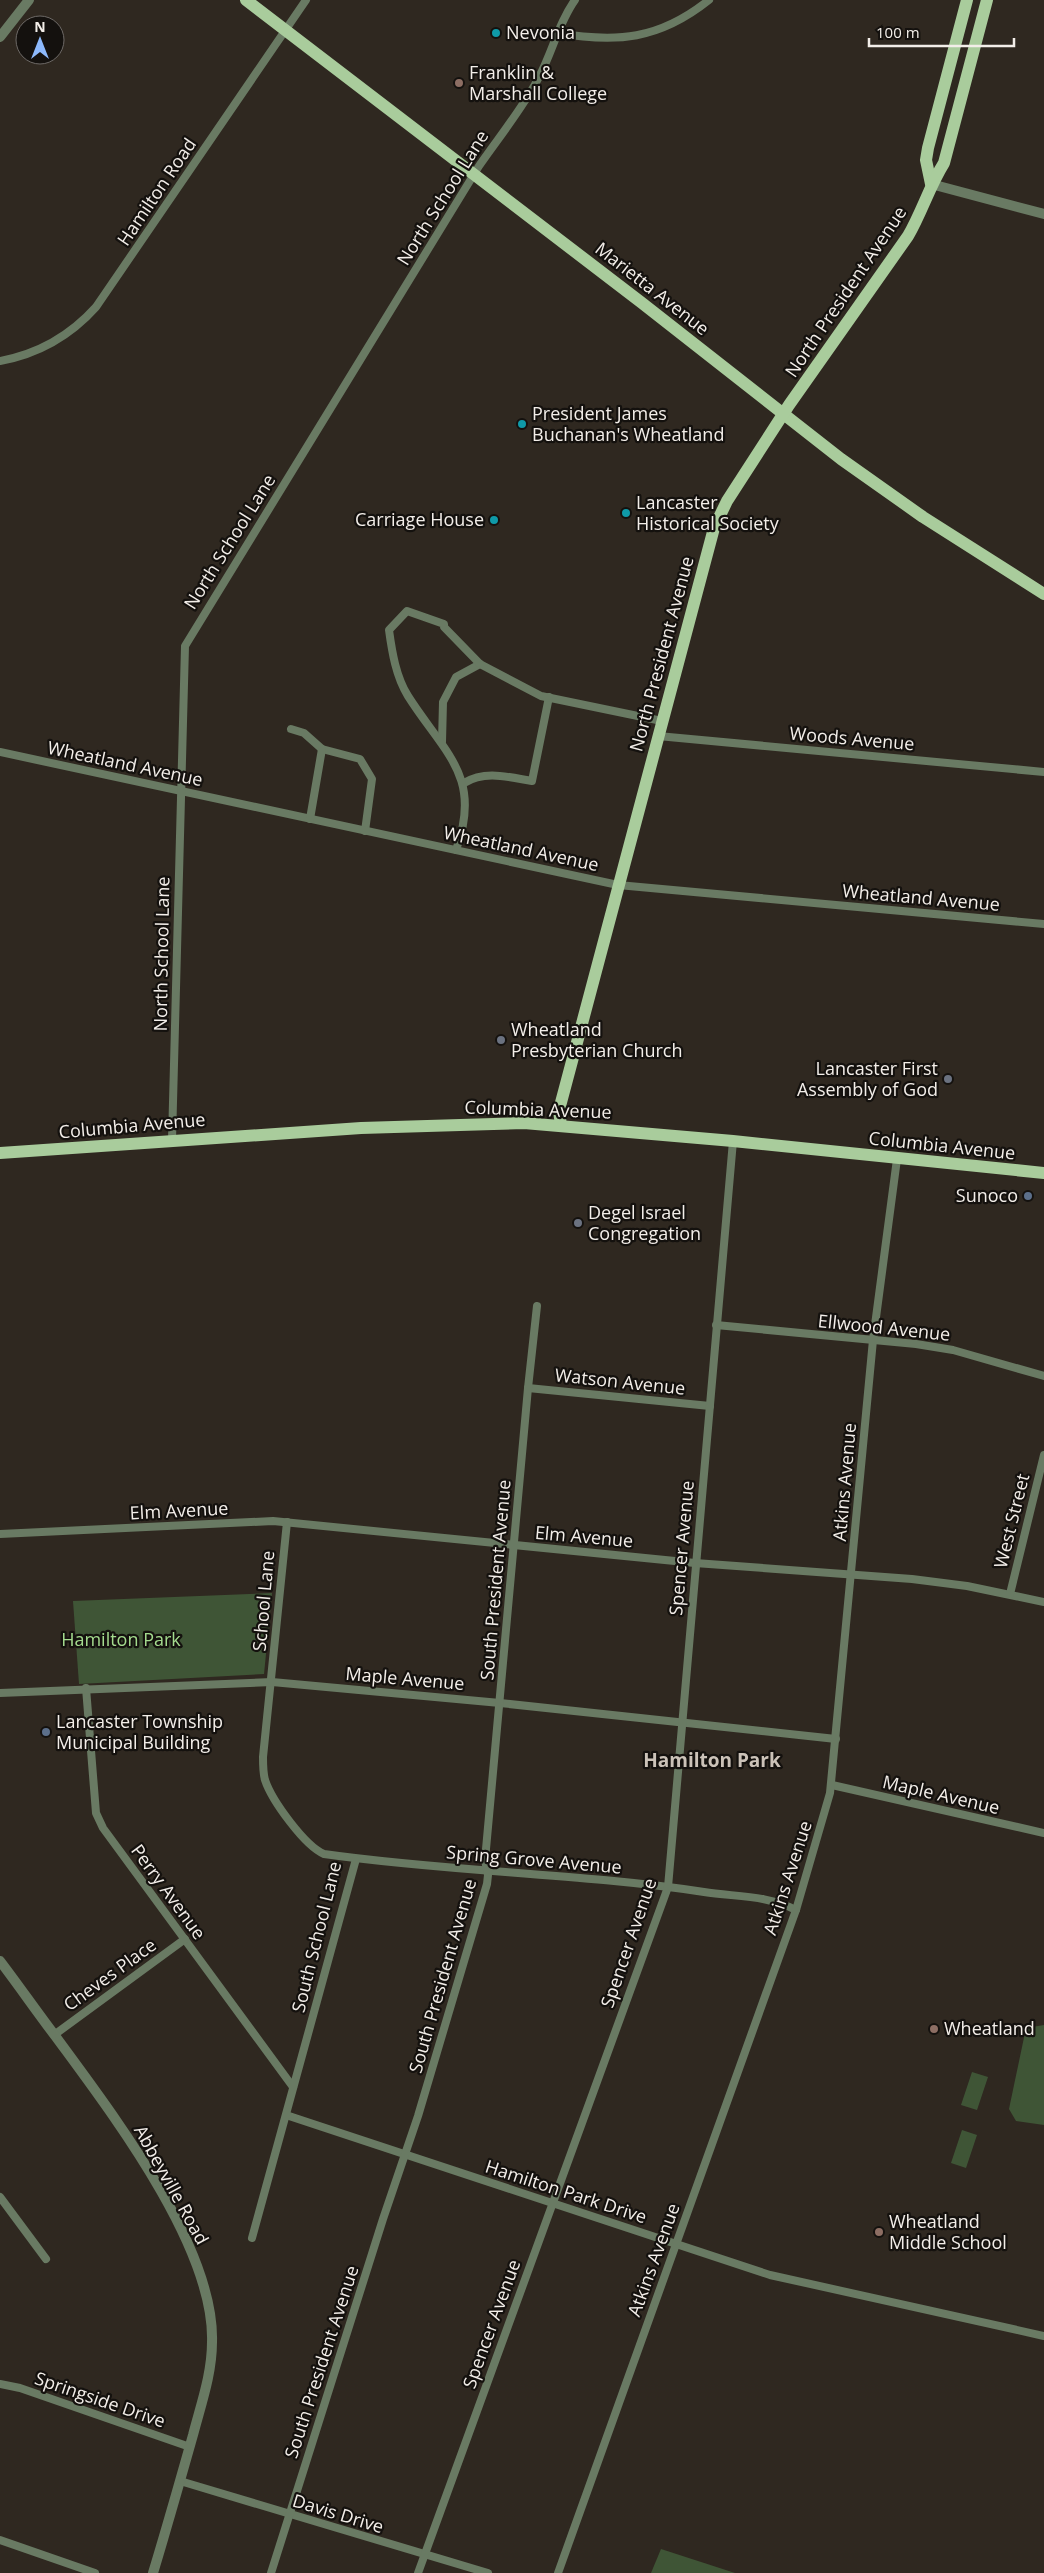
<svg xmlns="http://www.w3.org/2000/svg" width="1044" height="2573" viewBox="0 0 1044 2573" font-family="'Open Sans',sans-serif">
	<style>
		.green { fill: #3f5536 }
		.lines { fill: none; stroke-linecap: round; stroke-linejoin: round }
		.minor { stroke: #697a63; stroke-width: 8 }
		.tertiary { stroke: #697a63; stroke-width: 10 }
		.primary { stroke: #a9cc9c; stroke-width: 12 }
		.culture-dot { fill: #0f9aa8; stroke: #14110e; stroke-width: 2 }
		.education-dot { fill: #8d6e63; stroke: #14110e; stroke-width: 2 }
		.worship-dot { fill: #6b7280; stroke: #14110e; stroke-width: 2 }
		.service-dot { fill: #5c6f8a; stroke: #14110e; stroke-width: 2 }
		.labels { text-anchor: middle; stroke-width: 4.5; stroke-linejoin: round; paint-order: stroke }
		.poi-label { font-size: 18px; fill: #f3eee9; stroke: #14110e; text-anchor: start }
		.street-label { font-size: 18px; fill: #f3eee9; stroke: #14110e }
		.park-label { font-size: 18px; fill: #a4db8e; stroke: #14110e }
		.neighbourhood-label { font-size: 19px; font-weight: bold; fill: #cbc2b8; stroke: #14110e }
	</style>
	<rect width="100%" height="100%" fill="#2f2820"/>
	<g class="green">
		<polygon points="272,1593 264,1674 79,1684 73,1601"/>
		<polygon points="1044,2025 1044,2125 1016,2121 1009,2109 1026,2028"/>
		<polygon points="972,2072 988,2077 977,2110 961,2105"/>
		<polygon points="962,2130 977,2135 966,2168 951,2163"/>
		<polygon points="661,2549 735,2573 651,2573"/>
	</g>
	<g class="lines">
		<g class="minor">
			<path d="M556 33C617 43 659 40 709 0"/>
			<path d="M0 361C38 354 70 336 96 307L306 0"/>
			<polyline points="291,729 304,733 322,749 360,759 372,779 365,831"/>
			<polyline points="658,736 1044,772"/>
			<polyline points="442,742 443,702 456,677 480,664"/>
			<polyline points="0,752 618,885 1044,924"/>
			<path d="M464 783C485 770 508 777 532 781L549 697"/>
			<polyline points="310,819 322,749"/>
			<path d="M456 850C483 776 444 753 408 696 396 677 392 652 389 630L407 611 444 624V627L480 664 541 696 662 721"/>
			<path d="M172 1140 185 646 479 166C499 137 523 108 539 77 553 51 558 24 575 0"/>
			<polyline points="716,1325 916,1344 953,1350 1044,1376"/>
			<polyline points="528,1388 710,1406"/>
			<path d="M287 1522 263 1757C263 1764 263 1773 265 1780 272 1801 305 1846 324 1854 450 1872 578 1873 704 1892 736 1897 767 1895 796 1910"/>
			<polyline points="0,1534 273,1521 695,1563 912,1579 967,1586 1044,1602"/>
			<polyline points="1010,1594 1044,1455"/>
			<polyline points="86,1688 96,1813 103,1828 293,2087"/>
			<polyline points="0,1693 272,1682 500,1703 836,1739"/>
			<polyline points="832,1785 1044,1833"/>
			<polyline points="54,2035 185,1939"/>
			<polyline points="286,2115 770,2275 1044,2336"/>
			<polyline points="0,2197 46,2259"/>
			<polyline points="252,2238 356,1859"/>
			<polyline points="0,2384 20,2388 190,2447"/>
			<polyline points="180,2481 488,2573"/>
			<polyline points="0,2540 95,2573"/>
			<polyline points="271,2573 383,2219 418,2116 487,1884 488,1875 485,1860 528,1388 537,1306"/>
			<polyline points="418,2573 668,1887 733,1141"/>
			<polyline points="558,2573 796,1910 830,1793 873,1340 897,1159"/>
		</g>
		<g class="tertiary">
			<polyline points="0,37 29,0"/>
			<polyline points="931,184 1044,214"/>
			<path d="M0 1961C19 1986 37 2012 56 2037 111 2112 215 2247 212 2342 212 2374 201 2404 193 2435 180 2481 167 2527 153 2573"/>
		</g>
		<g class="primary">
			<polyline points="246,0 642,303 841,459 923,517 1044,594"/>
			<polyline points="931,184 926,160 928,148 967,0"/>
			<path d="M561 1126 559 1110 714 528 727 501 789 405 908 236C922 212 929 187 944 163L987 0"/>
			<polyline points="0,1153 361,1128 524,1123 733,1141 1044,1173"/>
		</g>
	</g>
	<g class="culture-dot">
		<circle cx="496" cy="33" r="5"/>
		<circle cx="522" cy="424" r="5"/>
		<circle cx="626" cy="513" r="5"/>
		<circle cx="494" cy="520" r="5"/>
	</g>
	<g class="education-dot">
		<circle cx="459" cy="83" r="5"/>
		<circle cx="934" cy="2029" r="5"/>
		<circle cx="879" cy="2232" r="5"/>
	</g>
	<g class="worship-dot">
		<circle cx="501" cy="1040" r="5"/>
		<circle cx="948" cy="1079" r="5"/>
		<circle cx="578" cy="1223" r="5"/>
	</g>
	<g class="service-dot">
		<circle cx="1028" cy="1196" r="5"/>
		<circle cx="46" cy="1732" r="5"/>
	</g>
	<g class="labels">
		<g class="poi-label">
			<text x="506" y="39">Nevonia</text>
			<text x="469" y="79">Franklin &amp;<tspan x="469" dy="21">Marshall College</tspan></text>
			<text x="532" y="420">President James<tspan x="532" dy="21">Buchanan's Wheatland</tspan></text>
			<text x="636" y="509">Lancaster<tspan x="636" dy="21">Historical Society</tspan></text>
			<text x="484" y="526" text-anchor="end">Carriage House</text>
			<text x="511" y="1036">Wheatland<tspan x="511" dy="21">Presbyterian Church</tspan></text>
			<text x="938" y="1075" text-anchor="end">Lancaster First<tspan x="938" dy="21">Assembly of God</tspan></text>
			<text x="1018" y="1202" text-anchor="end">Sunoco</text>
			<text x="588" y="1219">Degel Israel<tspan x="588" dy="21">Congregation</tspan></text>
			<text x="56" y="1728">Lancaster Township<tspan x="56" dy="21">Municipal Building</tspan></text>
			<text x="944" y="2035">Wheatland</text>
			<text x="889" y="2228">Wheatland<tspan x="889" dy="21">Middle School</tspan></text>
		</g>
		<g class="street-label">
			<text transform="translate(157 192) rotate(-56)" y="6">Hamilton Road</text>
			<text transform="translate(443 198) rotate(-58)" y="6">North School Lane</text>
			<text transform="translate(652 289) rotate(38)" y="6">Marietta Avenue</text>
			<text transform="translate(846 292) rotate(-56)" y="6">North President Avenue</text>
			<text transform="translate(230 542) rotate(-58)" y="6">North School Lane</text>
			<text transform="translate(662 654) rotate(-75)" y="6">North President Avenue</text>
			<text transform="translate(852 739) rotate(5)" y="6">Woods Avenue</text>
			<text transform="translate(125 764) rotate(12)" y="6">Wheatland Avenue</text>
			<text transform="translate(521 849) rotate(12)" y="6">Wheatland Avenue</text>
			<text transform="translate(921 898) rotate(5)" y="6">Wheatland Avenue</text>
			<text transform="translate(162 954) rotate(-89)" y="6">North School Lane</text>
			<text transform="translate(538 1110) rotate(2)" y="6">Columbia Avenue</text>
			<text transform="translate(132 1126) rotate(-5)" y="6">Columbia Avenue</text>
			<text transform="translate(942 1146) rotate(6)" y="6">Columbia Avenue</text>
			<text transform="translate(884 1328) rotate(6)" y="6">Ellwood Avenue</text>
			<text transform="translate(620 1382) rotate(6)" y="6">Watson Avenue</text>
			<text transform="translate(845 1482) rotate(-85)" y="6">Atkins Avenue</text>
			<text transform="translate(179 1511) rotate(-3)" y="6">Elm Avenue</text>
			<text transform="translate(1012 1521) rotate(-76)" y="6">West Street</text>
			<text transform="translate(584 1537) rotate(5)" y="6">Elm Avenue</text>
			<text transform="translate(682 1548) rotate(-85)" y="6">Spencer Avenue</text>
			<text transform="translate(496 1580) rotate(-85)" y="6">South President Avenue</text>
			<text transform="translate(264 1601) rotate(-85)" y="6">School Lane</text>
			<text transform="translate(405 1679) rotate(5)" y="6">Maple Avenue</text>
			<text transform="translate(941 1795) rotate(13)" y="6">Maple Avenue</text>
			<text transform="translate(534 1860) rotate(5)" y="6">Spring Grove Avenue</text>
			<text transform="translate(788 1878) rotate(-72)" y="6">Atkins Avenue</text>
			<text transform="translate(168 1892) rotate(54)" y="6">Perry Avenue</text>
			<text transform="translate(317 1937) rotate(-76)" y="6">South School Lane</text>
			<text transform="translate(629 1943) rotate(-71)" y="6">Spencer Avenue</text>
			<text transform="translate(110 1975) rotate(-36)" y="6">Cheves Place</text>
			<text transform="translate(443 1976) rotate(-74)" y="6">South President Avenue</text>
			<text transform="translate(171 2185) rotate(61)" y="6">Abbeyville Road</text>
			<text transform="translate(566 2192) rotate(18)" y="6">Hamilton Park Drive</text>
			<text transform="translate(654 2260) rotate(-70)" y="6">Atkins Avenue</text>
			<text transform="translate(492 2324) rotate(-70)" y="6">Spencer Avenue</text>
			<text transform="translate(322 2362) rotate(-72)" y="6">South President Avenue</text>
			<text transform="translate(100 2400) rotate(19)" y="6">Springside Drive</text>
			<text transform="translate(338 2514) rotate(17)" y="6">Davis Drive</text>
		</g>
		<g class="park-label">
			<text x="121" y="1646">Hamilton Park</text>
		</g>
		<g class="neighbourhood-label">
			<text x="712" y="1767">Hamilton Park</text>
		</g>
	</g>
	<g transform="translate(40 40)"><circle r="24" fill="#14110e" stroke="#6d6966"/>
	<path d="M0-4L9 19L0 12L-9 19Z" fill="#8db9fc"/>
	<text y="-8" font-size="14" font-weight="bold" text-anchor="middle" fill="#f3eee9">N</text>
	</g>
	<path d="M869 38v8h145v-8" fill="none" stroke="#f3eee9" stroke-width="2.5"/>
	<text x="876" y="38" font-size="15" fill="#f3eee9" stroke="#14110e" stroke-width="4" paint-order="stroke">100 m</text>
</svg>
